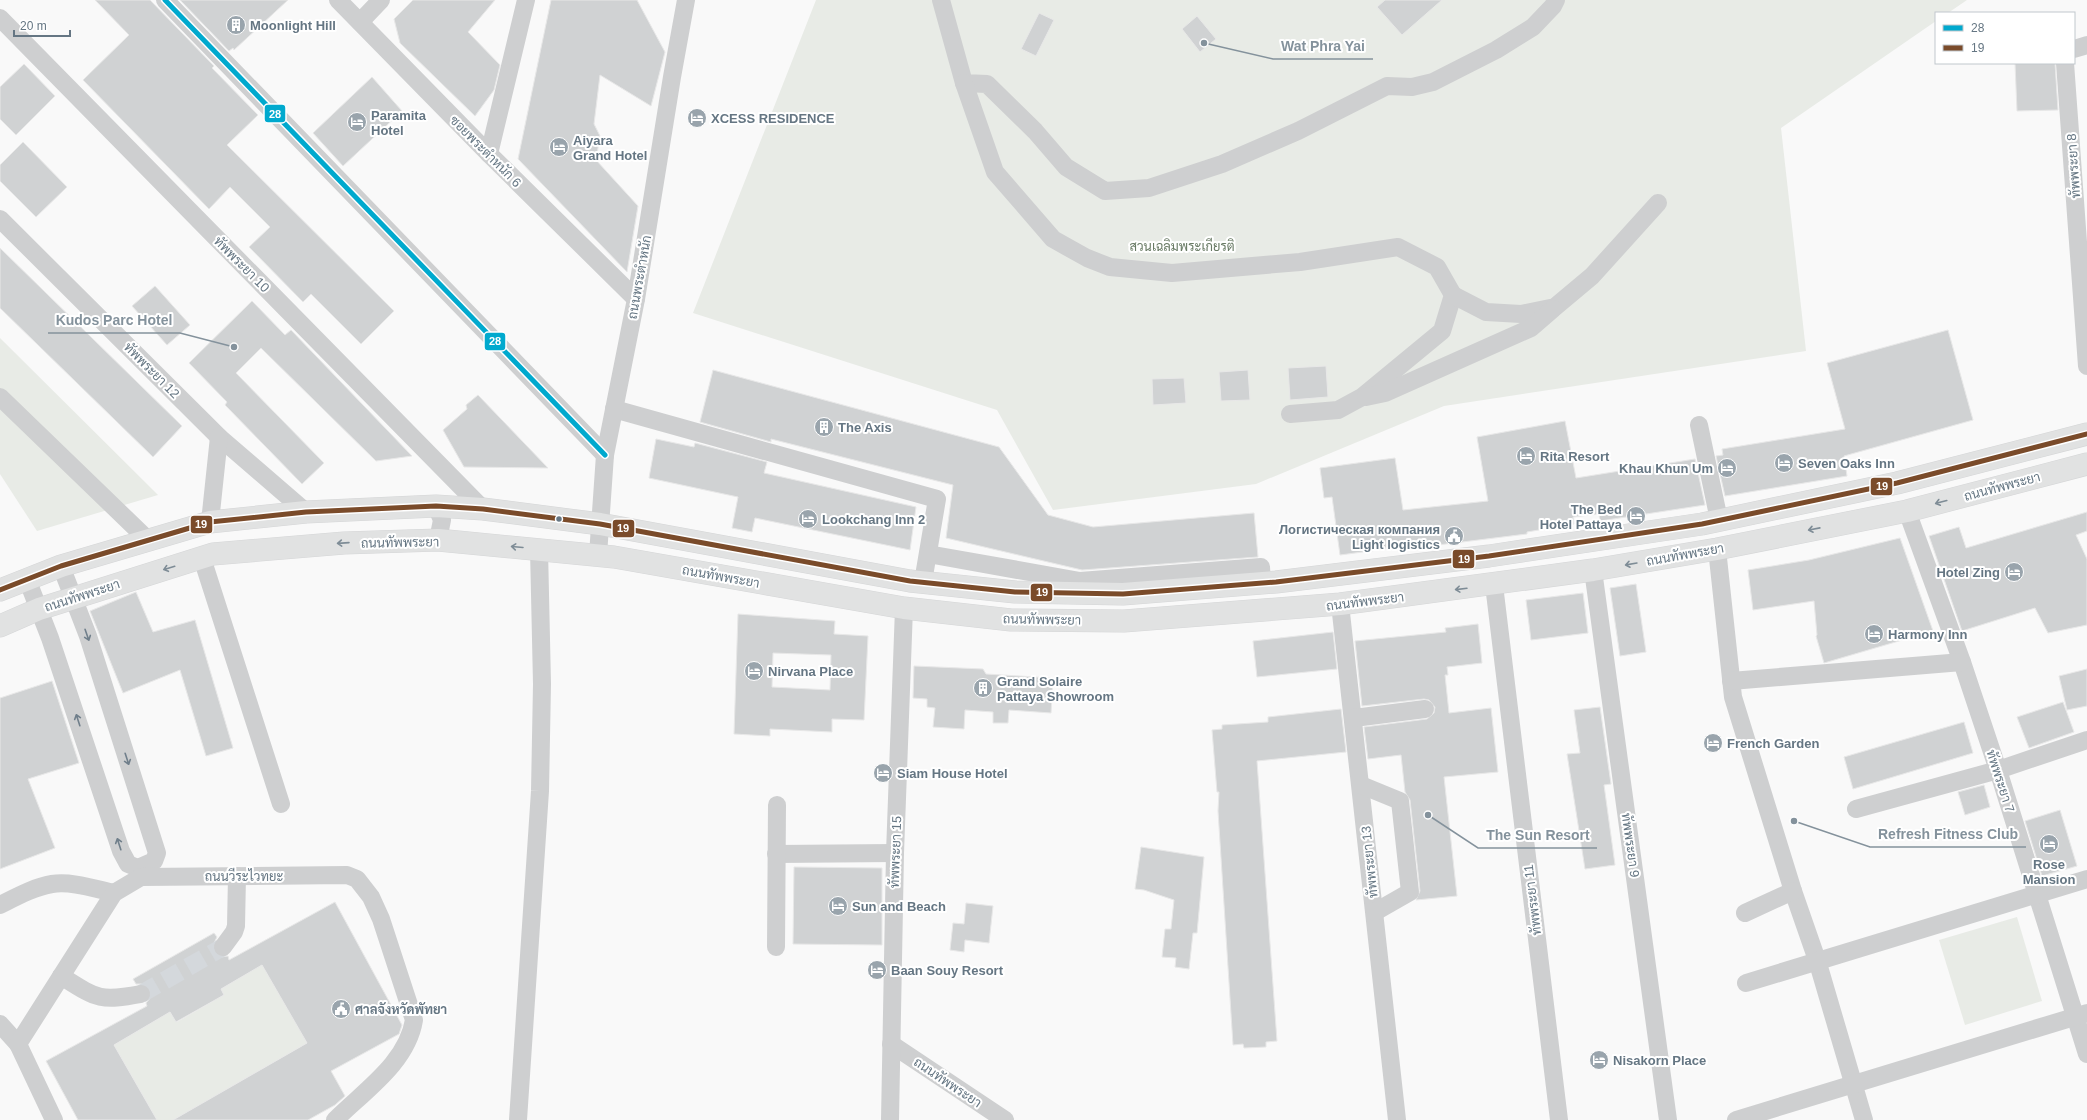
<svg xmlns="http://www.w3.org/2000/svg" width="2087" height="1120" viewBox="0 0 2087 1120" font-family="Arial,Sarabun,sans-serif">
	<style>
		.green { fill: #e8ebe6 }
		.building { fill: #d0d2d3; stroke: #e8e8e8; fill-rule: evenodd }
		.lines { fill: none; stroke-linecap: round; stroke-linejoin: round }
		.minor-tunnel { stroke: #d4d8dc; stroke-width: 18; stroke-dasharray: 18 9; stroke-linecap: butt }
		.major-casing { stroke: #d5d6d7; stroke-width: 23 }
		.minor { stroke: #cecfd0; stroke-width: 18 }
		.major { stroke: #e1e2e2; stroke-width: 22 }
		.bus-1-casing { stroke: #fff; stroke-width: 8 }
		.bus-2-casing { stroke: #fff; stroke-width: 8 }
		.bus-1 { stroke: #00a9ce; stroke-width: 5 }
		.bus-2 { stroke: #7a4b2a; stroke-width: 5 }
		.oneway { stroke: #7e8c96 }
		.oneway2 { stroke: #707f8b }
		.bus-dot { fill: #657683; stroke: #fff; stroke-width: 1.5 }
		.labels { text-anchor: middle; stroke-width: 4; stroke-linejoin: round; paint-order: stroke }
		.poi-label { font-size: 13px; font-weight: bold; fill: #657683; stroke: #fff; text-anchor: start }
		.street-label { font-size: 13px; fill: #657683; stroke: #fff }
		.park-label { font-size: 13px; fill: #687a64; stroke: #fff }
		.leader { fill: none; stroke: #84929c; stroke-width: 1.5 }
		.callout-dot { fill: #84929c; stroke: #fff; stroke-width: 1.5 }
		.callout-label { font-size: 14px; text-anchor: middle; font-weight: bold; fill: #84929c; stroke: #fff; stroke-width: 4; stroke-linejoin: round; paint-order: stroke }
		.line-badge { stroke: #fff; stroke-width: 1.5 }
		.badge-label { font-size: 11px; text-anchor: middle; font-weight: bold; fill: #fff }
	</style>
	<rect width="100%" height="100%" fill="#f9f9f9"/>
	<g class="green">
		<polygon points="816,0 1967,0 1948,13 1936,13 1936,21 1781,128 1806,351 1444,406 1256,484 1053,510 997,410 693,313"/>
		<polygon points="0,338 158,495 37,531 0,474"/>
		<polygon points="2017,917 2042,1001 1965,1025 1939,940"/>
		<polygon points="270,960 307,1043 173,1120 157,1120 114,1045 170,1012 177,1022 224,995 221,989"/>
	</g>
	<g class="building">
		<polygon points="95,0 150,0 214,66 212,68 258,115 227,145 394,311 361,344 311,294 303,302 249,247 270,227 230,187 209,209 83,80 129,35"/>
		<polygon points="180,0 288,0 234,50 233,48 229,51"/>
		<polygon points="413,0 495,0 468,32 500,65 494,90 475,116 400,43 394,19"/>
		<polygon points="551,0 637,0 665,52 651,106 600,75 594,124 600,136 596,160 638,206 627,272 518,159"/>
		<polygon points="1385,0 1442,0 1402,35 1377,7"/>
		<polygon points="1039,13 1054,20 1036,56 1021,49"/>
		<polygon points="1197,16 1216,39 1200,52 1182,29"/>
		<polygon points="2015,63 2055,63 2058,110 2017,111"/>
		<polygon points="24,64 55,96 16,135 0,119 0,87"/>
		<polygon points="372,77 402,111 343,166 313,133"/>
		<polygon points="23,142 67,187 36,217 0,181 0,165"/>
		<polygon points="0,248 182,426 153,457 0,308"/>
		<polygon points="155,286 190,325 167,345 132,306"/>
		<polygon points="252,301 285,335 291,330 412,456 376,461 261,348 236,373 324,463 302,484 225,405 227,402 189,363"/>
		<polygon points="1948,330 1973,420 1844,456 1847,476 1725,496 1716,456 1723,455 1722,449 1845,429 1827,363"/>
		<polygon points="1326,366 1328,397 1290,400 1288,368"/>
		<polygon points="713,370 999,447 1048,515 1093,527 1254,513 1258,557 1082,570 946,538 953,485 771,439 771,442 700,422"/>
		<polygon points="1248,370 1250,400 1221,401 1219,372"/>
		<polygon points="1184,378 1186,403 1153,405 1152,379"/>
		<polygon points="478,395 548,468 464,467 443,430 467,409 466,405"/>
		<polygon points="1565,421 1576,478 1695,459 1705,505 1600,521 1599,514 1573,517 1574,524 1527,532 1527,534 1438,545 1438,542 1340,555 1332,497 1324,498 1320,468 1395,458 1403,510 1488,501 1477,437"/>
		<polygon points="656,439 694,447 695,443 767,462 764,473 916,507 910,550 755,518 752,532 732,528 738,497 649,478"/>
		<polygon points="2087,512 2087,531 2076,535 2087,559 2087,625 2048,633 2035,608 1962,631 1929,536 1959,527 1966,548"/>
		<polygon points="1900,538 1933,631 1824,663 1816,636 1817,635 1814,601 1753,610 1748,570 1809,560"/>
		<polygon points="1636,584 1646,652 1620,656 1610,588"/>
		<polygon points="136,592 153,632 195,620 233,748 206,756 180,670 123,693 90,611"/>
		<polygon points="1583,593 1588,633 1531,640 1526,600"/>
		<path d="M738 614 835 621 834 634 868 636 864 720 832 719V732L770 729V736L734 734ZM773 653 831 655 830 690 772 687Z"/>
		<polygon points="1478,624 1482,663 1447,667 1448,675 1445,675 1449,713 1491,708 1498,772 1444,777 1457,896 1416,900 1420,891 1410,800 1405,792 1401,755 1368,759 1364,727 1427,719 1434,713 1435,707 1429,700 1424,699 1362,706 1355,641 1446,632 1445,628"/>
		<polygon points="1333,632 1337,669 1257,677 1253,641"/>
		<polygon points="914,666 983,669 986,674 1053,678 1051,713 1009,710 1008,723 993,723 993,712 965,710 964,729 933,727 935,708 927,707 927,699 913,698"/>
		<polygon points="2087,669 2087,706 2067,710 2059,676"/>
		<polygon points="52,681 79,763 28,779 55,848 0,869 0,698"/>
		<polygon points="2063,702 2074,732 2029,748 2017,717"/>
		<polygon points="1600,707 1611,784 1604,785 1615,865 1585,869 1567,754 1580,753 1574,710"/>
		<polygon points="1341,709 1346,752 1257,761 1277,1041 1266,1042 1266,1047 1244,1048 1243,1044 1233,1045 1218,811 1219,792 1217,792 1212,730 1222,729 1222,725 1268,722 1268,717"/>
		<polygon points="1964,722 1973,753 1853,789 1844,757"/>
		<polygon points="1984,785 1990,807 1965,815 1958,792"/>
		<polygon points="2060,810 2077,866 2042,876 2025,821"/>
		<polygon points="1141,847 1204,857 1197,933 1193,933 1189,969 1175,967 1176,958 1162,957 1165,929 1171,929 1174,900 1144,890 1135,889"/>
		<polygon points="794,867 882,868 882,945 793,944"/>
		<polygon points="335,902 402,1025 399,1034 331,1071 345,1096 335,1105 308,1120 173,1120 307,1043 262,965 221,989 224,995 176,1022 170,1012 114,1045 157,1120 78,1120 46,1061 147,1006 146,1003 151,997 149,988 144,984 136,984 133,979 214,933 217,937 213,945 214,952 221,957 228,956 229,960"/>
		<polygon points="966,903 993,906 989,943 965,940 964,952 950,950 953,923 964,924"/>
	</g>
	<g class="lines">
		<polyline class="minor-tunnel" points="141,994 223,947"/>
		<defs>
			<g id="major">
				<polyline points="0,590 61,566 210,522 306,512 436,506 483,509 600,524 910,581 1015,592 1123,594 1276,582 1489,556 1702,524 1897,483 2087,434"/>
				<polyline points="0,626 39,609 213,554 344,543 438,540 614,557 904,608 1011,620 1124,621 1340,604 1593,570 1717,549 1907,511 2087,464"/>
			</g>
		</defs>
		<use href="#major" class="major-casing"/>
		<g class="minor">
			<polyline points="165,0 605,455"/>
			<polyline points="338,0 489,154 636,299"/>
			<polyline points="941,0 964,83 987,84 1035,131 1066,167 1105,191 1149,188 1222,164 1298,131 1387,86 1412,87 1433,82 1496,50 1533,27 1553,6 1556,0"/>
			<polyline points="0,18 483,509"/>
			<polyline points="360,22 381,0"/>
			<polyline points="2074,49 2087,45"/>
			<polyline points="2065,63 2087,366"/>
			<polyline points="964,83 995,172 1053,239 1087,258 1110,267 1172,273 1300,262 1398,247 1437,267 1453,295 1442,331 1362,397 1338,410 1290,414"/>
			<polyline points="489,154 526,0"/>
			<polyline points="0,219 219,437 306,512"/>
			<polyline points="1453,295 1486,312 1521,314 1555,307 1592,276 1658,203"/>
			<polyline points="0,397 147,539"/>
			<polyline points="1366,397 1385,393 1531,328 1553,309"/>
			<polyline points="614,409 937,499 923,582"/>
			<polyline points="1699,425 1719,520"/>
			<polyline points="436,506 442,520 438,540"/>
			<polyline points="1907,511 1962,662 1998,770 2087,1054"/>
			<polyline points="210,522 219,437"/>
			<polyline points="1717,549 1733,697 1793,891 1817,960 1864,1120"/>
			<polyline points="928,554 1080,581 1261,567 1262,583"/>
			<polyline points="598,555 605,455 636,299 672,77 686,0"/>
			<polyline points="202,558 281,804"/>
			<polyline points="1593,570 1668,1120"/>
			<polyline points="27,579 50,638 121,851 128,864 138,868 154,861 157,853 88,636 61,566"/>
			<polyline points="1494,585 1559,1120"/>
			<polyline points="1340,604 1397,1120"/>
			<polyline points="1731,681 1962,662"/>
			<polyline points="1354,718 1425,709"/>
			<polyline points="1361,785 1400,801 1410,892 1375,912"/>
			<polyline points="1856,809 1998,770 2087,740"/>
			<polyline points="776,854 895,853"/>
			<path d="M0 905C16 897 34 887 52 884 72 881 95 889 114 893"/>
			<polyline points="1745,913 1793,891"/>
			<polyline points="223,947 234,932 236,926 237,876"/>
			<polyline points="776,947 777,805"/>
			<path d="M61 976C96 998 99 1002 141 994"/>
			<polyline points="1746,983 2087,879"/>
			<polyline points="0,1024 18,1044"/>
			<polyline points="891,1044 1005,1120"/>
			<path d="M54 1120 18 1044 114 893 141 877 347 875 357 879 371 897 381 919 414 1020C407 1063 364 1091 335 1120"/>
			<polyline points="518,1120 540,791 542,684 539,549"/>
			<polyline points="890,1120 895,853 904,608"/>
			<polyline points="1736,1120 2087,1013"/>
		</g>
		<use href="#major" class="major"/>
		<defs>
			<polyline id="bus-1" points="165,0 605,455"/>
			<polyline id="bus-2" points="0,590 61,566 210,522 306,512 436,506 483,509 600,524 910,581 1015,592 1123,594 1276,582 1489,556 1702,524 1897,483 2087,434"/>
		</defs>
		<use href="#bus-1" class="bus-1-casing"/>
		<use href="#bus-2" class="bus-2-casing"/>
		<use href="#bus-1" class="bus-1"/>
		<use href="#bus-2" class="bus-2"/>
	</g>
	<defs><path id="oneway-shaft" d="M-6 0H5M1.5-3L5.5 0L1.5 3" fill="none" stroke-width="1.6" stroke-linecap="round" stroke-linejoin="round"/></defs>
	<g class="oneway">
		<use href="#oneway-shaft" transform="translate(1941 502) rotate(165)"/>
		<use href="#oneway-shaft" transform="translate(1814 529) rotate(169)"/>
		<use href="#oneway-shaft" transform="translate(343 543) rotate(176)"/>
		<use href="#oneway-shaft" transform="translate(517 547) rotate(-175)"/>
		<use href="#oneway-shaft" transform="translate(1631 564) rotate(170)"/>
		<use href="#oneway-shaft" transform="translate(169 568) rotate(163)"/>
		<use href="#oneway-shaft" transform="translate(1461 589) rotate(173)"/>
	</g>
	<g class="oneway2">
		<use href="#oneway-shaft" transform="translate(87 635) rotate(71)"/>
		<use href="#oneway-shaft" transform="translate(78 720) rotate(-108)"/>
		<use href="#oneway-shaft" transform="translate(127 759) rotate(72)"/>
		<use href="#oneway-shaft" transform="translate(119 844) rotate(-108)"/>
	</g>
	<defs>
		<symbol id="building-disc" viewBox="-11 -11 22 22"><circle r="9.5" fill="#99a4ac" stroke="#fff"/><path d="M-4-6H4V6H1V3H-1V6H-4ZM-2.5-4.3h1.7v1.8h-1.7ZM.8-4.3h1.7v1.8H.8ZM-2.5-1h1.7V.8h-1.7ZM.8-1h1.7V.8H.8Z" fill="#fff"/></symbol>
		<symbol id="hotel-disc" viewBox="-11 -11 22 22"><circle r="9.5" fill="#99a4ac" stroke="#fff"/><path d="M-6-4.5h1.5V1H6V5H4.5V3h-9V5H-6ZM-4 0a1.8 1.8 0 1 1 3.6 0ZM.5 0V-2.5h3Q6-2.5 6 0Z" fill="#fff"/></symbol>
		<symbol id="civic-disc" viewBox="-11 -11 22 22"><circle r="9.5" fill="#99a4ac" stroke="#fff"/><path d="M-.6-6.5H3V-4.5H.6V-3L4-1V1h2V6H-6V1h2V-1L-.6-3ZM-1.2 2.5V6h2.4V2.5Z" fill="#fff"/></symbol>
	</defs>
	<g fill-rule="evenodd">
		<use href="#building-disc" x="225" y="14" width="22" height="22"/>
		<use href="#hotel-disc" x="686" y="107" width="22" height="22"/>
		<use href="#hotel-disc" x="346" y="111" width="22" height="22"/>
		<use href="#hotel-disc" x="548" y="136" width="22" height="22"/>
		<use href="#building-disc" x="813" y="416" width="22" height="22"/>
		<use href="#hotel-disc" x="1515" y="445" width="22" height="22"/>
		<use href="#hotel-disc" x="1773" y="452" width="22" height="22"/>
		<use href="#hotel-disc" x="1716" y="457" width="22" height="22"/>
		<use href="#hotel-disc" x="1625" y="505" width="22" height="22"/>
		<use href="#hotel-disc" x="797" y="508" width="22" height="22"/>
		<use href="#civic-disc" x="1443" y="525" width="22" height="22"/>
		<use href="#hotel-disc" x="2003" y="561" width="22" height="22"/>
		<use href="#hotel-disc" x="1863" y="623" width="22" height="22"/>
		<use href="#hotel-disc" x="743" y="660" width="22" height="22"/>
		<use href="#building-disc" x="972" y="677" width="22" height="22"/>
		<use href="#hotel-disc" x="1702" y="732" width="22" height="22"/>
		<use href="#hotel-disc" x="872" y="762" width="22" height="22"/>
		<use href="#hotel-disc" x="2038" y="833" width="22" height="22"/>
		<use href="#hotel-disc" x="827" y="895" width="22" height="22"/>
		<use href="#hotel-disc" x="866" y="959" width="22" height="22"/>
		<use href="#civic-disc" x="330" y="998" width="22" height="22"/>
		<use href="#hotel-disc" x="1588" y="1049" width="22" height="22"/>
	</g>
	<circle class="bus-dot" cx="559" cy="519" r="3.5"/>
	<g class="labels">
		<g class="poi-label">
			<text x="250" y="30">Moonlight Hill</text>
			<text x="371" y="120">Paramita<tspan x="371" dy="15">Hotel</tspan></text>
			<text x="711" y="123">XCESS RESIDENCE</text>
			<text x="573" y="145">Aiyara<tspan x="573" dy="15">Grand Hotel</tspan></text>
			<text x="838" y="432">The Axis</text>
			<text x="1540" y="461">Rita Resort</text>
			<text x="1798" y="468">Seven Oaks Inn</text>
			<text x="1713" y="473" text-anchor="end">Khau Khun Um</text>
			<text x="1622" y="514" text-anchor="end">The Bed<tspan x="1622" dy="15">Hotel Pattaya</tspan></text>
			<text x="822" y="524">Lookchang Inn 2</text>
			<text x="1440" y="534" text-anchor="end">Логистическая компания<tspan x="1440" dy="15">Light logistics</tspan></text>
			<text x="2000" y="577" text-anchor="end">Hotel Zing</text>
			<text x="1888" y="639">Harmony Inn</text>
			<text x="768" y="676">Nirvana Place</text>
			<text x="997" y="686">Grand Solaire<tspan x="997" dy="15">Pattaya Showroom</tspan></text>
			<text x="1727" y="748">French Garden</text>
			<text x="897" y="778">Siam House Hotel</text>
			<text x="2049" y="869" text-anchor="middle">Rose<tspan x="2049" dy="15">Mansion</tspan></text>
			<text x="852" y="911">Sun and Beach</text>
			<text x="891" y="975">Baan Souy Resort</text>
			<text x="355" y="1014">ศาลจังหวัดพัทยา</text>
			<text x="1613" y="1065">Nisakorn Place</text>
		</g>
		<g class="street-label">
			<text transform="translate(486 151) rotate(45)" y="5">ซอยพระตำหนัก 6</text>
			<text transform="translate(2073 166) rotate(-94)" y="5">ทัพพระยา 8</text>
			<text transform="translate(242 264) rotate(45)" y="5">ทัพพระยา 10</text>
			<text transform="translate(639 277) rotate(-80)" y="5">ถนนพระตำหนัก</text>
			<text transform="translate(152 370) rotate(45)" y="5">ทัพพระยา 12</text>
			<text transform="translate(2002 486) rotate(-15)" y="5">ถนนทัพพระยา</text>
			<text transform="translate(400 542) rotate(-1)" y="5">ถนนทัพพระยา</text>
			<text transform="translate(1685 554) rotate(-10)" y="5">ถนนทัพพระยา</text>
			<text transform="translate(721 576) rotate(10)" y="5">ถนนทัพพระยา</text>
			<text transform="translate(82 595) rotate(-18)" y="5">ถนนทัพพระยา</text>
			<text transform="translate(1365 601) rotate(-7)" y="5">ถนนทัพพระยา</text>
			<text transform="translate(1042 619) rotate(1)" y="5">ถนนทัพพระยา</text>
			<text transform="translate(2001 781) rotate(72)" y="5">ทัพพระยา 7</text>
			<text transform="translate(1631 845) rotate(82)" y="5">ทัพพระยา 9</text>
			<text transform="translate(895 852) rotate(-88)" y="5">ทัพพระยา 15</text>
			<text transform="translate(1369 862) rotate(-96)" y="5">ทัพพระยา 13</text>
			<text x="244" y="881">ถนนวีระไวทยะ</text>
			<text transform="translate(1532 900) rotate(-97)" y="5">ทัพพระยา 11</text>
			<text transform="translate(948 1082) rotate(34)" y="5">ถนนทัพพระยา</text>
		</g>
		<g class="park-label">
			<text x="1182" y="251">สวนเฉลิมพระเกียรติ</text>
		</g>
	</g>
	<path class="leader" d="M1204 43L1273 59H1373M234 347L180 333H48M1794 821L1870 847H2026M1428 815L1478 848H1597"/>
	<g class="callout-dot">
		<circle cx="1204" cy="43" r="4"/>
		<circle cx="234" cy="347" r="4"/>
		<circle cx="1794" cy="821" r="4"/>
		<circle cx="1428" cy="815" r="4"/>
	</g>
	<g class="callout-label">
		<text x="1323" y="51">Wat Phra Yai</text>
		<text x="114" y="325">Kudos Parc Hotel</text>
		<text x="1948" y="839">Refresh Fitness Club</text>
		<text x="1538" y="840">The Sun Resort</text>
	</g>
	<g class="line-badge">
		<rect x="264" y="104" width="22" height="19" rx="4" fill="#00a9ce"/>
		<rect x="484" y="332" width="22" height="19" rx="4" fill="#00a9ce"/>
		<rect x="1870" y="477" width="23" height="19" rx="4" fill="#7a4b2a"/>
		<rect x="190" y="515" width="23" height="19" rx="4" fill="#7a4b2a"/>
		<rect x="612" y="519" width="23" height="19" rx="4" fill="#7a4b2a"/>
		<rect x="1452" y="549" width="23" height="20" rx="4" fill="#7a4b2a"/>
		<rect x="1030" y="583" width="23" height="19" rx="4" fill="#7a4b2a"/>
	</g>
	<g class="badge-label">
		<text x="275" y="118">28</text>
		<text x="495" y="345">28</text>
		<text x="1882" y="490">19</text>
		<text x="201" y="528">19</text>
		<text x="623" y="532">19</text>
		<text x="1464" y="563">19</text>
		<text x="1042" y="596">19</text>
	</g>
	<rect x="1935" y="12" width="140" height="52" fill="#ffffff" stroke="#c1c8cd"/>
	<rect x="1943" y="25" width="20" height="6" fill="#00a9ce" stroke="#c1c8cd"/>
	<text x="1971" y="32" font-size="12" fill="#657683">28</text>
	<rect x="1943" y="45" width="20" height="6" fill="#7a4b2a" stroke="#c1c8cd"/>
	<text x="1971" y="52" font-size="12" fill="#657683">19</text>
	<path d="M14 30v6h56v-6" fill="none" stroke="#657683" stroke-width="2"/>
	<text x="20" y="30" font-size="12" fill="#657683" stroke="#ffffff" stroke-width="3" paint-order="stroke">20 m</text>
</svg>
